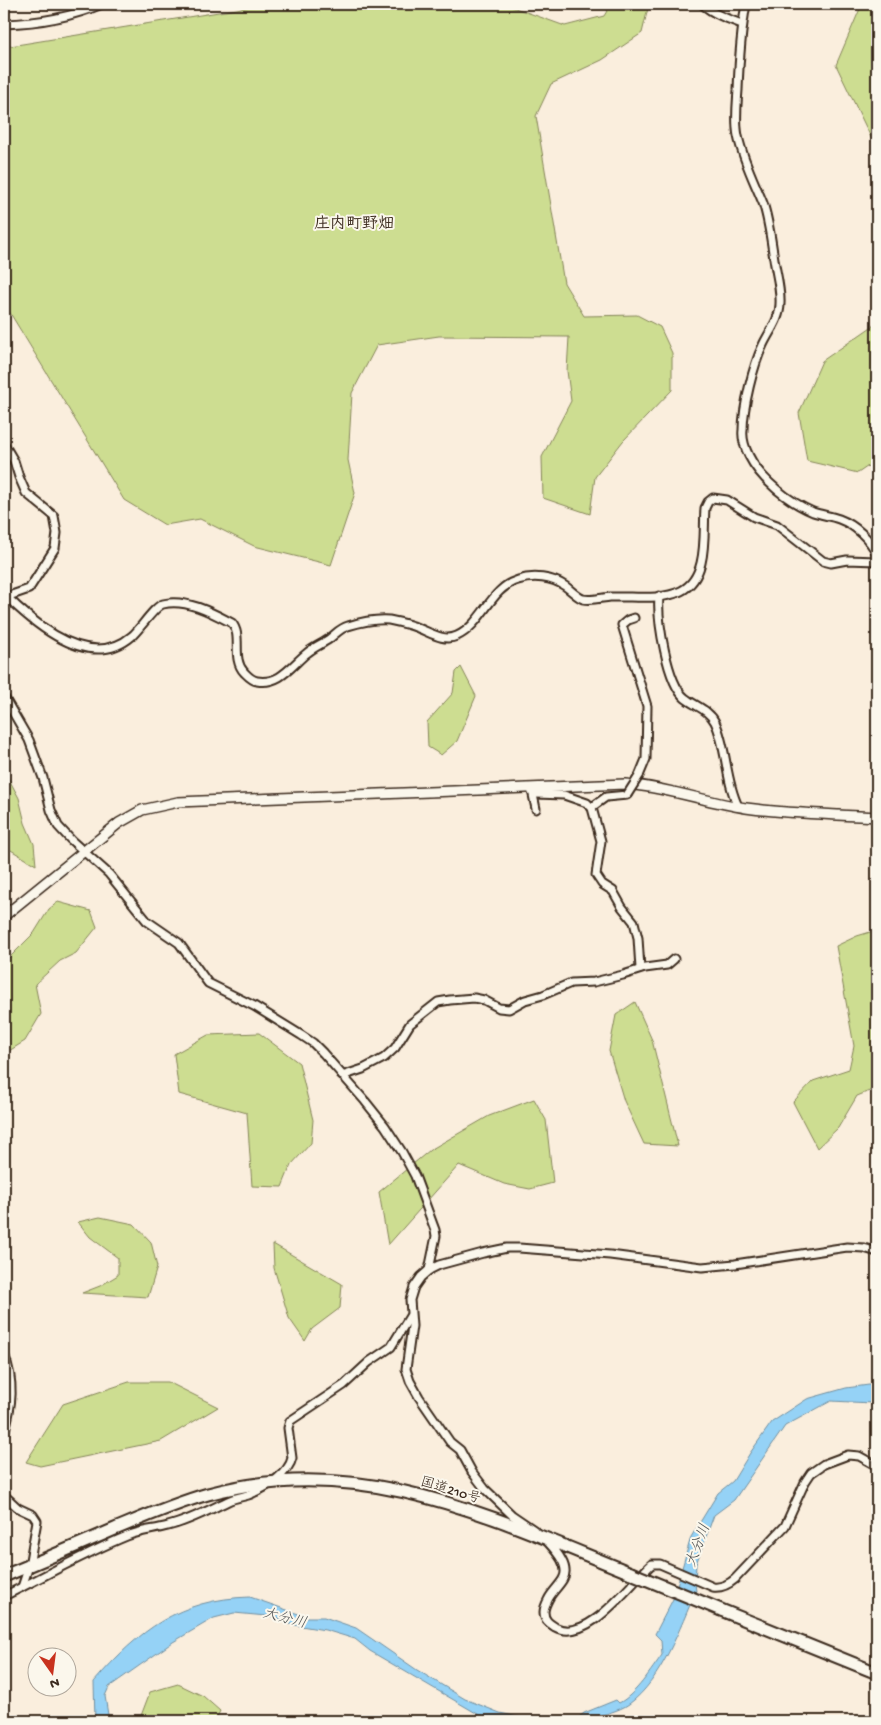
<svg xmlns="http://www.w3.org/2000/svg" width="881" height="1725" viewBox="0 0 881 1725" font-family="'Gochi Hand','Klee One',sans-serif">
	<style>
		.green { fill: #cddd91; stroke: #848458 }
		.water { fill: #95d2f6; stroke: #718fa0 }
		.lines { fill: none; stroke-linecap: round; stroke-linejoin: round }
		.minor-casing { stroke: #3b2a1e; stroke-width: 11 }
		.tertiary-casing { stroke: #3b2a1e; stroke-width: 12 }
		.trunk-casing { stroke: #3b2a1e; stroke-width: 15 }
		.minor { stroke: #fbf7ec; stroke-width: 7 }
		.tertiary { stroke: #fbf7ec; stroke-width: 9 }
		.trunk { stroke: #fbf7ec; stroke-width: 11 }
		.minor-bridge-casing { stroke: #3b2a1e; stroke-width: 11; stroke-linecap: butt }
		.trunk-bridge-casing { stroke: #3b2a1e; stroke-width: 15; stroke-linecap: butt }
		.minor-bridge { stroke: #fbf7ec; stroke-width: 7 }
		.trunk-bridge { stroke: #fbf7ec; stroke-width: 11 }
		.labels { text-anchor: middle; stroke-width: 4; stroke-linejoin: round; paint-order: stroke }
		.street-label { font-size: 14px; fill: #3b2a1e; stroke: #fbf7ec }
		.water-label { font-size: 15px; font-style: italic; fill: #525454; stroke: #fbf7ec }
		.quarter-label { font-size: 16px; font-weight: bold; fill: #3b2a1e; stroke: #fbf7ec }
	</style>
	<rect width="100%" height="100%" fill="#faeedd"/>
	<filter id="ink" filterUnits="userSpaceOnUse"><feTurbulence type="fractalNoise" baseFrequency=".02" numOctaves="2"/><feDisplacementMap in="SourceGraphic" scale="10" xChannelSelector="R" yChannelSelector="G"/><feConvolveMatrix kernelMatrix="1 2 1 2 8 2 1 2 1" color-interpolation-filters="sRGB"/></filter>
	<g filter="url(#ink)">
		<g class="green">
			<polygon points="260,4 504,4 565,26 604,16 611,4 649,4 642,33 602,60 551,84 536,116 564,283 584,316 637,315 660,327 672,353 672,390 623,441 595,477 590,514 543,498 542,457 571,401 567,371 569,337 439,336 377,345 352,393 348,460 355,493 331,565 254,546 200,519 165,525 124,500 4,303 4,47 237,9"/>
			<polygon points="862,4 877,4 877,150 836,65"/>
			<polygon points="877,323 877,460 858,473 807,461 799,413 822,361"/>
			<polygon points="461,667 476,696 457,741 441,755 428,747 427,722 453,693 456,672"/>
			<polygon points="4,770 19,798 25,823 34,844 36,865 4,846"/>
			<polygon points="58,902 91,911 97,927 76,953 60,961 35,984 41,1014 25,1041 4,1054 4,963 34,933 49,909"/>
			<polygon points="877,930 877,1088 857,1096 838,1128 817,1148 793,1102 813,1081 849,1069 854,1046 836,946 857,936"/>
			<polygon points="635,1002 652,1040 678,1146 644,1144 624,1101 609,1051 616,1015"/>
			<polygon points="259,1033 299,1063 313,1120 311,1143 291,1165 282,1187 252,1186 247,1113 179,1094 174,1054 208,1035"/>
			<polygon points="534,1099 546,1120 553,1183 530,1189 504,1184 459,1165 388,1245 379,1192 430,1150 489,1116"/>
			<polygon points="100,1217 134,1224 151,1242 157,1267 148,1297 82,1293 100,1286 118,1275 118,1258 90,1237 78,1222"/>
			<polygon points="273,1244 342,1284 340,1308 312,1329 305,1341 289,1318 274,1268"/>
			<polygon points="129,1382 168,1382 218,1407 161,1441 40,1466 26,1462 63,1404"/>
			<polygon points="178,1684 203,1696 220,1711 215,1721 139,1721 150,1692"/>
		</g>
		<g class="water">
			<path d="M869 1385 877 1389V1405L872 1403 831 1401 785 1426 734 1500 714 1515 696 1564 695 1584 696 1591C680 1627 662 1680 629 1704 619 1711 604 1714 593 1718L589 1721H574L584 1713 616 1700 619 1703C635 1695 652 1669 662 1655L661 1640 655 1634 673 1599 691 1537 718 1493 733 1481 750 1453 772 1422 807 1399 846 1388Z"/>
			<path d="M250 1597 307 1617H324L356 1628 417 1670 465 1699 500 1713 523 1718 525 1721 488 1720 370 1651 355 1639 325 1630 289 1624 277 1617 234 1613 214 1618 173 1642 109 1687 105 1696 109 1721H95L94 1682C139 1630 179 1599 250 1597Z"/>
		</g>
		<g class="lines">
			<defs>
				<g id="minor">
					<path d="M702 4C713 14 728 19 742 24"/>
					<path d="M746 4C741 32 739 61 738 90 737 105 735 121 738 136 743 160 754 181 763 203 769 221 771 240 774 259 776 273 781 289 780 304 780 319 769 332 763 345 753 366 743 407 743 430 742 438 745 448 749 456 761 480 789 502 813 512 822 515 831 516 839 519 855 525 870 539 877 554"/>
					<path d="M4 24C37 23 72 17 102 4"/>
					<polyline points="4,444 14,461 19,477 26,493 54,516 57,533 55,548 29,589 6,597"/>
					<path d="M4 594C34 624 90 672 132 636 140 629 155 606 163 604 185 598 213 613 232 623 243 636 231 658 244 672 248 676 251 680 257 681 280 685 292 665 307 653 314 647 322 644 329 639 336 634 340 628 348 626 361 622 375 619 389 620 399 622 409 624 418 628 431 633 444 642 457 636 483 624 490 588 518 580 533 575 552 577 565 586 571 590 577 597 583 599 591 601 601 598 610 597 633 596 660 601 681 591 709 577 703 534 705 508L708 502 713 498 727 500 754 517 777 525 823 561 831 563 847 560 877 561"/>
					<path d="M659 596C657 620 667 683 685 698 695 706 709 710 715 722 727 747 725 780 738 806"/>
					<polyline points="634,618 628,620 622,625 647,706 646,759 639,776"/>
					<polyline points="4,697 29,740 43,778 51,810 58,826 71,840 109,874 147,921 179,943 208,983 254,1006 301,1035 313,1043 323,1053 365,1101 385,1126 402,1152 415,1176 435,1230 436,1236 429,1270"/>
					<polyline points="532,790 536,809"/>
					<polyline points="532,792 536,794 564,795 587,803 592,808 601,841 596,875 602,884 613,891 622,907 634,922 638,938 640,969"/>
					<polyline points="592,807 606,797 627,795"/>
					<polyline points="342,1076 363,1069 384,1058 395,1048 410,1024 438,1002 450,1000 474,998 484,1000 499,1008 509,1009 525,1000 543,995 571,983 594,982 623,975 645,968 667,965 674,959"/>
					<path d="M4 1354C15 1382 12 1405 4 1434"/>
					<polyline points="4,1495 18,1508 33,1515 37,1521 29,1566 22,1587"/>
					<polyline points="534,1530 512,1515 485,1489 472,1472 460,1450 450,1442 419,1397 410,1381 406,1369 412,1326 410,1300 414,1287 421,1277 429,1270 439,1265 483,1253 507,1248 519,1248 610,1255 702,1267 735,1264 847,1247 864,1248 877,1252"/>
					<path d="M546 1540C554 1549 571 1566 563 1579 559 1586 553 1591 549 1598 547 1602 544 1607 544 1612 544 1620 549 1623 555 1627 588 1645 631 1582 652 1564H660L713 1587C721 1588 728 1585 735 1579L785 1526 805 1482 811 1473 824 1464 848 1455 859 1456 877 1466"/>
					<path d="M4 1596C45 1576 85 1553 127 1536 141 1530 154 1530 168 1526 189 1521 209 1510 228 1501 236 1497 245 1497 253 1493 267 1487 289 1473 292 1458L288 1428 290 1421 344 1385 369 1362 391 1347 410 1316"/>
				</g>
				<path id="tertiary" d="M4 916 119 823 142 810 178 802 625 784C667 787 705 802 746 808 789 814 834 814 877 817"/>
				<g id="trunk">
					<path d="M4 1576C41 1561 78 1545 115 1529 146 1516 176 1503 208 1494 362 1452 491 1517 631 1573"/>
					<polyline points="721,1610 877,1673"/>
				</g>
			</defs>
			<use href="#minor" class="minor-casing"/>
			<use href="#tertiary" class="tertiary-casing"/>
			<use href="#trunk" class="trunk-casing"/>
			<use href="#minor" class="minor"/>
			<use href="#tertiary" class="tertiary"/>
			<use href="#trunk" class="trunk"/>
			<defs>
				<polyline id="minor-bridge" points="627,795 639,776"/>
				<polyline id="trunk-bridge" points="631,1573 721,1610"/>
			</defs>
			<use href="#minor-bridge" class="minor-bridge-casing"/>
			<use href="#trunk-bridge" class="trunk-bridge-casing"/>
			<use href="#minor-bridge" class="minor-bridge"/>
			<use href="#trunk-bridge" class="trunk-bridge"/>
		</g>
	</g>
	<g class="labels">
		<g class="street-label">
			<text transform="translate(451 1489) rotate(17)" y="5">国道210号</text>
		</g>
		<g class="water-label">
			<text transform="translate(697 1545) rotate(-70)" y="5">大分川</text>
			<text transform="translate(285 1617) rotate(14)" y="5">大分川</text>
		</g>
		<g class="quarter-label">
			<text x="354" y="228">庄内町野畑</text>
		</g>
	</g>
	<rect width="881" height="1725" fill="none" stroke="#fbf7ec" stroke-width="20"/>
	<rect x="10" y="10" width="861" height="1705" fill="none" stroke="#3b2a1e" stroke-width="2" filter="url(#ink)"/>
	<g transform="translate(52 1672) rotate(166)"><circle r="24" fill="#fbf7ec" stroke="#aea59a"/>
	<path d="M0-4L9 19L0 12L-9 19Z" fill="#c8321e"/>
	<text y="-8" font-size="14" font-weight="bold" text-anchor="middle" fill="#3b2a1e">N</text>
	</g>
</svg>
